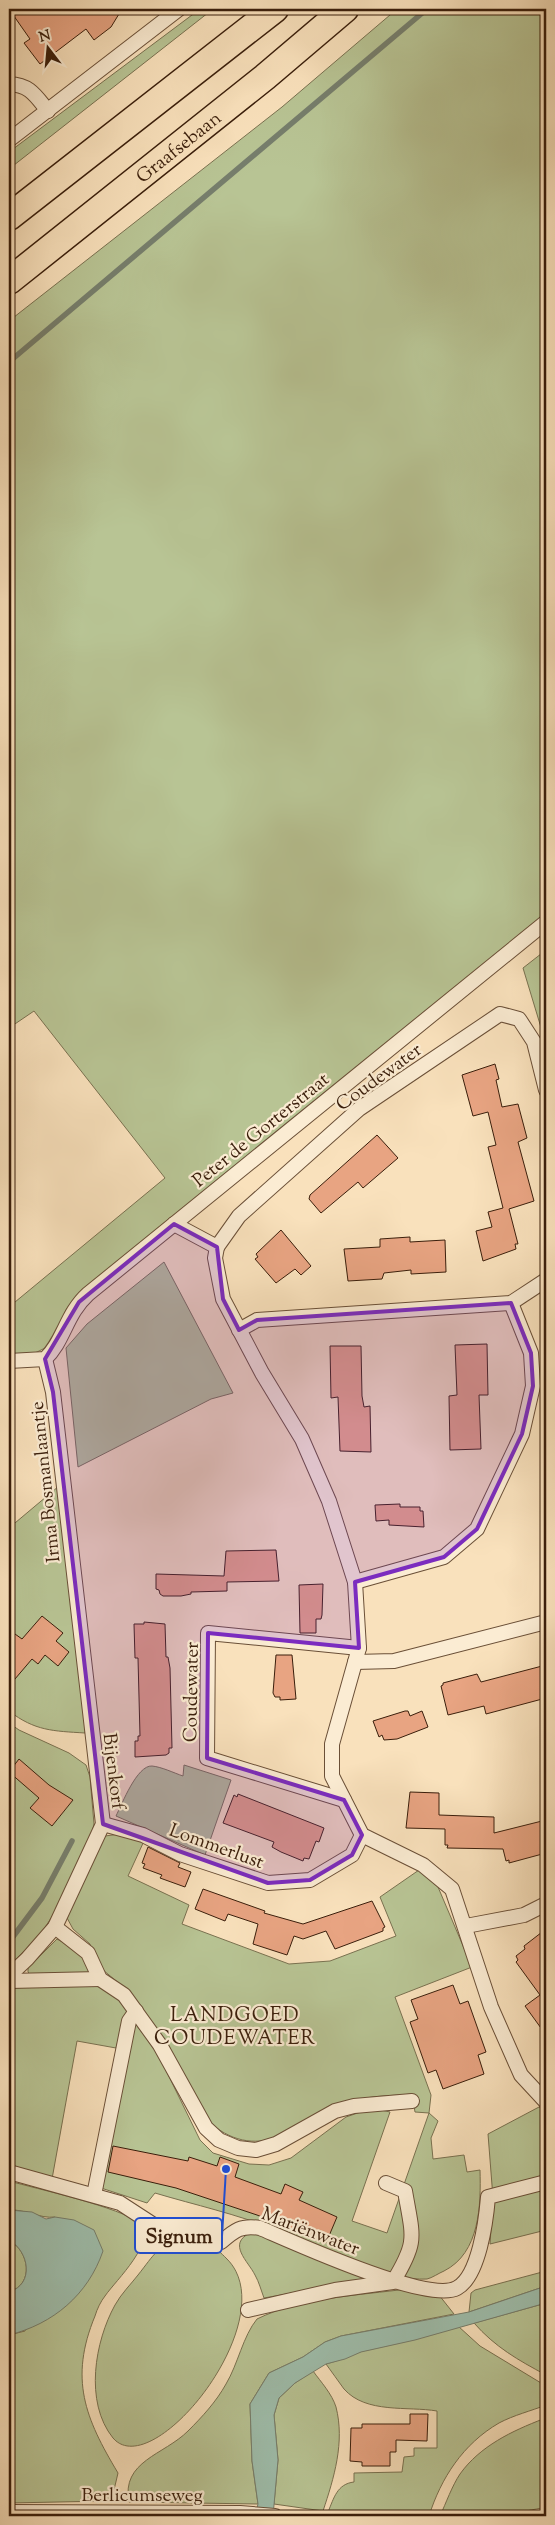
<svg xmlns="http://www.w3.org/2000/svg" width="555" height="2525" viewBox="0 0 555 2525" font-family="'Sorts Mill Goudy',serif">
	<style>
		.green { fill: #b8c494; stroke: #797150 }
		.water { fill: #9ebeac; stroke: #767e6c }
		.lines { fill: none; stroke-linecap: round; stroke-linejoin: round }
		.stream { stroke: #767e6c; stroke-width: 5.5 }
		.building { fill: #e8a482; stroke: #3a1e0b }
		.street-casing { stroke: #6a4f37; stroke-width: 16 }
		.highway-casing { stroke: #3a1e0b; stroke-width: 29 }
		.street { stroke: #fbecd3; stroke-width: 14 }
		.highway { stroke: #f9e1bc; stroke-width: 26 }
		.marked { fill: #7b2cbf; fill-opacity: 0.2; stroke: #7b2cbf; stroke-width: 4; stroke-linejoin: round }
		.labels { text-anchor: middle; stroke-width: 4.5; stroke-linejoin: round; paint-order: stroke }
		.street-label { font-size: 19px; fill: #3a1e0b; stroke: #fbecd3 }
		.neighbourhood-label { font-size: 20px; letter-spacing: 1px; fill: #3a1e0b; stroke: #fbecd3 }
		.leader { fill: none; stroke: #1d4ed8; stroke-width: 2 }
		.callout-dot { fill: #1d4ed8; stroke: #fbecd3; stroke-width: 2 }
		.callout { fill: #fbecd3; stroke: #1d4ed8; stroke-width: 2 }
		.callout-label { font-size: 20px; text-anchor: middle; font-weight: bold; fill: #3a1e0b }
	</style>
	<rect width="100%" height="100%" fill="#f9e1bc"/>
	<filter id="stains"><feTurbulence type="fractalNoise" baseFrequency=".004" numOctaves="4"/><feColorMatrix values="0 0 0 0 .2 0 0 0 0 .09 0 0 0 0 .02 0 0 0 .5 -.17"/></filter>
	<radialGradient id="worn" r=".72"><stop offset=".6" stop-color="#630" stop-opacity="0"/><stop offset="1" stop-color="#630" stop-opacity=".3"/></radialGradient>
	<g class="green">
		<polygon points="200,9 213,9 9,169 9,152"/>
		<polygon points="397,9 546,9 546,915 82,1291 67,1308 49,1346 35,1353 9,1355 9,1307 165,1178 34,1011 9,1028 9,321 282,107"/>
		<polygon points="546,950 546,1044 523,968"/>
		<polygon points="164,1262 233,1393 211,1399 78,1467 66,1348 87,1324"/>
		<path d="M59 1486 86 1728 85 1733C53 1731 35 1731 9 1711V1528Z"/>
		<polygon points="9,1723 19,1730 69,1753 86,1765 90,1777 94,1824 90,1842 59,1906 40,1935 9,1966"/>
		<path d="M184 1765 231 1780 205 1855 116 1816C122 1804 137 1765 152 1766 162 1767 174 1773 183 1776Z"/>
		<path d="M120 1834 144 1841 128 1876 189 1905 182 1924 289 1964 330 1961 396 1936 380 1897 419 1870 438 1887 472 1967 395 1997 431 2095 429 2113 438 2121 431 2138 433 2159 464 2155 467 2172 480 2170C481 2205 480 2253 444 2271 439 2273 432 2278 427 2279 389 2282 313 2244 276 2230 237 2214 195 2205 155 2193L147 2203 101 2188 134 2022 157 2052 200 2140 213 2153 249 2164 269 2165 291 2158 346 2117 372 2108 390 2112 352 2221 387 2233 429 2113 415 2112 412 2094C393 2096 369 2095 351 2102 300 2122 262 2166 210 2123L128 1991 96 1964 90 1944 73 1929 66 1916 105 1836Z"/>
		<path d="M57 1939C68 1945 89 1958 91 1973L31 1975 28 1972V1968Z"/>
		<path d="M95 1985C110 1990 118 1998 127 2010L116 2048 77 2041 52 2179 9 2166V1988Z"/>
		<polygon points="539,2107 546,2112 546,2230 490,2244 493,2198 488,2134"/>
		<path d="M9 2181C34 2188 123 2208 139 2223 158 2241 116 2280 105 2296 101 2301 97 2309 95 2316 69 2379 85 2418 118 2473L114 2490 107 2501 9 2503V2335L25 2331 55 2217C40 2219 26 2209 9 2210Z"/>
		<path d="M250 2233H258L374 2278 264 2298C261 2290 259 2282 255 2275 248 2261 227 2244 250 2233Z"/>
		<path d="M184 2239C191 2241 199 2241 206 2243 214 2246 221 2253 227 2259 286 2318 153 2485 113 2438 84 2402 95 2341 115 2305 121 2294 131 2284 138 2275 154 2255 158 2244 184 2239Z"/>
		<path d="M9 2240C29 2251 35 2284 9 2292Z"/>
		<polygon points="546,2271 546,2286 469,2312 471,2293 475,2290"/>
		<path d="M407 2289 439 2295 454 2314 341 2336 325 2342 303 2357 269 2373 250 2404 252 2461 258 2504 129 2502C121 2461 164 2455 188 2431 202 2417 216 2402 226 2384 238 2364 243 2336 257 2319 299 2298 361 2295 407 2289Z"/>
		<path d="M546 2303V2375C518 2360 495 2347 474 2323Z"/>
		<path d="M458 2326 480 2346 546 2386V2405C531 2411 514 2415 499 2423 463 2444 441 2478 429 2516H365L328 2512C334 2498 337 2484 354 2482V2473L402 2472 404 2457 414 2456V2448H437V2411C408 2406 366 2414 344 2389 338 2381 332 2372 326 2364 339 2361 351 2354 363 2351 395 2344 427 2337 458 2326Z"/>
		<path d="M313 2371C321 2382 332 2394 336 2407 345 2442 334 2478 323 2511L274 2504 278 2460 274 2415 279 2398 295 2383Z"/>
		<path d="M543 2419H546V2507C534 2510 520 2511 509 2516H440C446 2503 452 2486 460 2474 480 2446 512 2431 543 2419Z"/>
	</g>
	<g class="water">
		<path d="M9 2210 32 2212 46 2219 55 2217 74 2220 94 2230 103 2251C88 2295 53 2324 9 2335V2292C35 2284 29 2251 9 2240Z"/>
		<polygon points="546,2286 546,2303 415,2340 361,2352 345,2359 326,2364 295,2383 279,2398 274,2415 278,2460 273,2516 255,2516 258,2504 252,2461 250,2404 269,2373 303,2357 325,2342 341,2336 469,2312"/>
	</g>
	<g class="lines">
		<g class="stream">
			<polyline points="9,362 427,9"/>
			<polyline points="9,1942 42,1898 72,1841"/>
		</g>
	</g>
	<g class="building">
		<polygon points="9,9 122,9 111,27 94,40 86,29 40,64 24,43 30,39"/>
		<polygon points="495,1064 499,1079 496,1080 502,1107 518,1104 527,1138 518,1142 534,1201 509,1209 518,1244 515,1244 516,1249 483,1261 476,1231 492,1227 488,1212 503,1208 488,1147 496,1145 488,1112 473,1116 462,1075"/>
		<polygon points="377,1135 398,1158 363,1188 358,1182 321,1213 309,1199 310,1195"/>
		<polygon points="281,1230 311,1266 301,1275 295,1269 276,1283 255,1259 258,1257 256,1254"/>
		<polygon points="410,1237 410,1242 445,1240 446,1272 411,1274 411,1270 384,1273 382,1279 348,1281 344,1249 380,1247 380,1239"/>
		<polygon points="487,1344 488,1395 479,1395 481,1449 450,1450 449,1396 457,1395 455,1345"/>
		<polygon points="330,1346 361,1346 362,1396 364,1407 370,1406 371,1452 340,1451 338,1397 331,1398"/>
		<polygon points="400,1504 400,1507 420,1507 420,1511 423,1511 424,1527 389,1525 389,1520 376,1521 375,1505"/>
		<polygon points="276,1550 279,1581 227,1582 227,1591 191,1592 191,1594 181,1596 163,1596 160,1594 159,1590 156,1589 156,1574 224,1576 226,1551"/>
		<polygon points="323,1584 322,1615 321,1619 316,1619 316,1633 300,1633 299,1585"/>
		<polygon points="42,1616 63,1633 56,1641 69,1652 58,1666 45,1655 38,1664 32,1659 9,1686 9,1642 15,1634 22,1639"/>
		<polygon points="144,1622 165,1624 166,1657 168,1657 170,1668 172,1748 169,1748 169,1753 166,1755 135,1757 135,1741 138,1741 138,1736 140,1736 138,1658 135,1658 134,1624 144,1624"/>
		<polygon points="276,1655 292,1655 296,1699 280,1700 280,1697 275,1697 273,1693"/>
		<polygon points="546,1665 546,1698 486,1714 484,1706 448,1715 441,1686 443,1685 443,1683 477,1674 481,1682"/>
		<polygon points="405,1711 408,1711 410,1716 422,1711 428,1727 397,1739 384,1740 382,1735 379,1737 373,1721"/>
		<polygon points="19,1759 49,1785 73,1800 52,1826 30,1808 39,1798 9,1772"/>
		<polygon points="410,1792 439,1793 439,1815 494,1817 494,1833 546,1820 546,1853 509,1863 509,1860 506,1861 503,1849 447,1848 448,1845 445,1845 445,1829 406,1828"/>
		<polygon points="238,1794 324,1828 319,1842 316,1841 309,1859 304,1858 303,1861 281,1852 272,1847 274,1842 223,1823 234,1795 237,1797"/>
		<polygon points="148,1847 180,1863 178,1867 191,1872 185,1887 160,1878 162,1875 143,1868 145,1864 142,1863"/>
		<polygon points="203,1889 265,1911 264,1913 303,1924 372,1901 385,1927 383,1928 383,1931 335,1949 326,1931 303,1939 294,1936 287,1955 253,1944 258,1924 228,1914 225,1921 195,1909"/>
		<polygon points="546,1929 546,2035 525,2006 540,1995 516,1962 518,1960 516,1956 525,1949 524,1946"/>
		<polygon points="453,1985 460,2004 468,2001 486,2052 478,2055 484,2074 443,2089 436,2070 428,2073 410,2022 418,2019 411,2000"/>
		<polygon points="113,2146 188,2161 189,2157 217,2166 220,2157 239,2164 235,2177 281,2194 285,2184 303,2192 299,2200 337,2217 326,2243 257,2215 176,2188 108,2172"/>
		<polygon points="410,2414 428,2414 427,2441 396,2440 396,2452 390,2452 390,2466 362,2466 362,2462 350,2461 351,2428 362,2428 362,2424 410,2424"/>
	</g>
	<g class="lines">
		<defs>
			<g id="street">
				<path d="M9 84C30 85 35 95 48 111"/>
				<polyline points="9,140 179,9"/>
				<polyline points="174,1224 217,1247 215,1258 223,1299 262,1373 302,1439 329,1501 355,1582 359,1648 332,1744 332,1776 362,1835 423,1865 452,1889 491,2007 521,2075 546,2102"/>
				<polyline points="217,1247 239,1216 359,1109 500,1014 519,1019 534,1042 546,1090"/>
				<polyline points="239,1330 257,1320 511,1303 546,1280"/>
				<path d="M9 1361 45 1359C64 1341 66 1314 88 1294L546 922"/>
				<polyline points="355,1582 444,1557 477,1529 522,1434 533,1386 531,1353 511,1303"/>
				<polyline points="355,1662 394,1661 546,1622"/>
				<polyline points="344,1800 207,1758 208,1633 359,1648"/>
				<polyline points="103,1824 143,1835 180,1854 268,1883 310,1880 352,1855 362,1835"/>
				<polyline points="466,1926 524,1915 546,1904"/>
				<polyline points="55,1927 88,1953 100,1979 124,1995 160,2045 206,2128 219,2140 238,2148 256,2150 276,2144 335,2111 354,2106 412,2101"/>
				<polyline points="9,1976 27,1959 55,1927 103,1824 53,1392 45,1359"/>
				<polyline points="9,1981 100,1979"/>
				<path d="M9 2172 120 2203 160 2229 188 2232 221 2242C235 2230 241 2225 260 2228 293 2242 428 2304 457 2288 479 2276 486 2221 488 2197L546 2182"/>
				<polyline points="94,2195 129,2021 136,2011"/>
				<path d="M248 2310 335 2290 393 2282C418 2241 413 2238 405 2191L386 2183"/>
				<polyline points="9,2512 240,2513 275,2516"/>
			</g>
			<g id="highway">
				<polyline points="9,217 275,9"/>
				<path id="s1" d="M9 281 265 77 345 9"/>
			</g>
		</defs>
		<use href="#street" class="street-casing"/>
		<use href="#highway" class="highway-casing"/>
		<use href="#street" class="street"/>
		<use href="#highway" class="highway"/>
	</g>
	<path class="marked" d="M174 1224 217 1247 223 1299 239 1330 257 1320 511 1303 531 1353 533 1386 522 1434 477 1529 444 1557 355 1582 359 1648 208 1633 207 1758 344 1800 362 1835 352 1855 310 1880 268 1883 103 1824 53 1392 45 1359 79 1302Z"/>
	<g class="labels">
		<g class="street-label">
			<text dy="7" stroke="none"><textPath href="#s1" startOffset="216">Graafsebaan</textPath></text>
			<text transform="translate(378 1076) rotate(-36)" y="7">Coudewater</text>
			<text transform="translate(260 1129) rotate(-39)" y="7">Peter de Gorterstraat</text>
			<text transform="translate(44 1482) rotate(-96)" y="7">Irma Bosmanlaantje</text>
			<text transform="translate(190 1692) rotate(-89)" y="7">Coudewater</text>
			<text transform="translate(115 1771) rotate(83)" y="7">Bijenkorf</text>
			<text transform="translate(217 1845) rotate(20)" y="7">Lommerlust</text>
			<text transform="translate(311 2230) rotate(21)" y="7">Mariënwater</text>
			<text x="142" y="2501">Berlicumseweg</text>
		</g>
		<g class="neighbourhood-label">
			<text x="235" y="2021">LANDGOED<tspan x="235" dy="23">COUDEWATER</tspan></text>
		</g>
	</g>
	<path class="leader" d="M226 2169L222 2236"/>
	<circle class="callout-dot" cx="226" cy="2169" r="5"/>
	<rect class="callout" x="135" y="2218" width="87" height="35" rx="5"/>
	<g class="callout-label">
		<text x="179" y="2243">Signum</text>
	</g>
	<rect width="555" height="2525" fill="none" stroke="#f9e1bc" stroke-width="30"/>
	<rect x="10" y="10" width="535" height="2505" fill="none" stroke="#3a1e0b" stroke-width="2.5"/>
	<rect x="15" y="15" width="525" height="2495" fill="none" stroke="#3a1e0b"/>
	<g transform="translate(48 48) rotate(344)" stroke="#fbecd3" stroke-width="4" paint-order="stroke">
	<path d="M0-4L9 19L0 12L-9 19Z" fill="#3a1e0b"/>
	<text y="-8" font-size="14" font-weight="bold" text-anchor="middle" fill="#3a1e0b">N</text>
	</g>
	<rect width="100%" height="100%" filter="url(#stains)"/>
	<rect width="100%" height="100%" fill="url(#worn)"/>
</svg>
